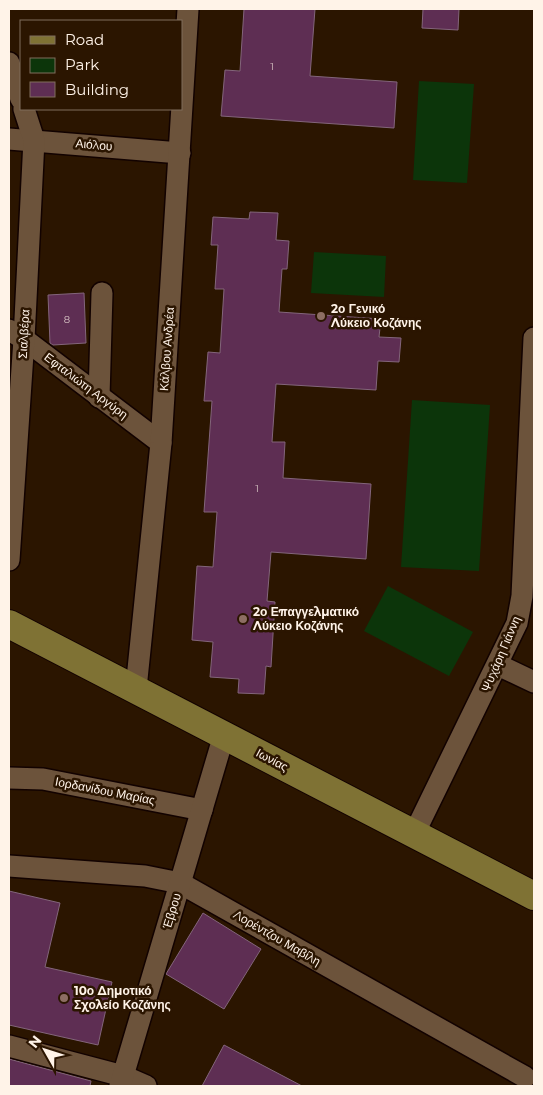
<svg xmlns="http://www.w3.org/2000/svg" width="543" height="1095" viewBox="0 0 543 1095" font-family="Montserrat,sans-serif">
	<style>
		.green { fill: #0c350a }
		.building { fill: #5e2e53; stroke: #83657b }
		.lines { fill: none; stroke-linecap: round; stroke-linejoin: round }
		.minor-casing { stroke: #120200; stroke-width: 24 }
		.major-casing { stroke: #120200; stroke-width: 30 }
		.minor { stroke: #6c533b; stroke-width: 21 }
		.major { stroke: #7f7234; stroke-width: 28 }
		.education-dot { fill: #8d6e63; stroke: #2b1500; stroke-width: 2 }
		.labels { text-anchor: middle; stroke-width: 5; stroke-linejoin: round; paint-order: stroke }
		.number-label { font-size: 10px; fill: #d7c2c3 }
		.street-label { font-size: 12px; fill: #fff3e8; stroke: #2b1500 }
		.poi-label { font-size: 12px; font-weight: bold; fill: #fff3e8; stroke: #2b1500; text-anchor: start }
	</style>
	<rect width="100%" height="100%" fill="#2b1500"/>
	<g class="green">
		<polygon points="419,81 474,84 467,183 413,180"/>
		<polygon points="314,252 386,256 384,297 311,293"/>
		<polygon points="412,400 490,405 479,571 401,567"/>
		<polygon points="388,586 473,632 449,676 364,631"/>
	</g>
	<g class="building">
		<polygon points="244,9 315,9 310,76 397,82 394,128 221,116 225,70 240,71"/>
		<polygon points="423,9 459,9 458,30 422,28"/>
		<polygon points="250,212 278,213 276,240 289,241 287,269 282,269 279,312 381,319 379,337 401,338 399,362 378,361 376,390 276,384 272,442 285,442 283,478 371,484 366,559 271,552 267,601 275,602 271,667 266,666 264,694 238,693 239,679 210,677 213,642 192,640 197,566 213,567 217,512 204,512 212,401 204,401 208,352 220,353 224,289 215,289 218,245 211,245 213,217 249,219"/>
		<polygon points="84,293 86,343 53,345 50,343 48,295"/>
		<polygon points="9,891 60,903 45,967 112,982 98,1045 9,1025"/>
		<polygon points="203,913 261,949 224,1009 166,974"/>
		<polygon points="224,1045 302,1086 202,1086"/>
		<polygon points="9,1059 91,1081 90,1086 9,1086"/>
	</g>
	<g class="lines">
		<defs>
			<g id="minor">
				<polyline points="9,63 21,99"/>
				<polyline points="9,139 180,153"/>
				<polyline points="9,330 24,339 161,443"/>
				<polyline points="99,397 102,293"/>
				<polyline points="9,560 24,339 34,140 24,109"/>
				<polyline points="498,665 534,682"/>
				<polyline points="136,689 161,443 188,9"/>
				<polyline points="9,778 43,779 202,810"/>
				<polyline points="414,834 517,623 522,596 534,338"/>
				<polyline points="9,866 145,876 180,883 525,1077"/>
				<polyline points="9,1046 123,1076 146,1086"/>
				<polyline points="120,1086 224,735"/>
			</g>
			<polyline id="major" points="9,624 534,896"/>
		</defs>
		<use href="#minor" class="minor-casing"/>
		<use href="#major" class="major-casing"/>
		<use href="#minor" class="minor"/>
		<use href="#major" class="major"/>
	</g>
	<g class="education-dot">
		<circle cx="321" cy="316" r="5"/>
		<circle cx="243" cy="619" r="5"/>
		<circle cx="64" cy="998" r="5"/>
	</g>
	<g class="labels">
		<g class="number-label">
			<text x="272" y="70">1</text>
			<text x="67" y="323">8</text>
			<text x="257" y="492">1</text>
		</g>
		<g class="street-label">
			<text transform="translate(94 145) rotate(5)" y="4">Αιόλου</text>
			<text transform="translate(24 334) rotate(-87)" y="4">Σιαλβέρα</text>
			<text transform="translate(167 349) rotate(-86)" y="4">Κάλβου Ανδρέα</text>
			<text transform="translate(86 386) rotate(37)" y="4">Εφταλιώτη Αργύρη</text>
			<text transform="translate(501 654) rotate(-67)" y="4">Ψυχάρη Γιάννη</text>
			<text transform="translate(272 760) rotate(28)" y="4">Ιωνίας</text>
			<text transform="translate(105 791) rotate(11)" y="4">Ιορδανίδου Μαρίας</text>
			<text transform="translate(172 911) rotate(-73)" y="4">Έβρου</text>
			<text transform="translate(277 938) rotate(30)" y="4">Λορέντζου Μαβίλη</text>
		</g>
		<g class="poi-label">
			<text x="331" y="313">2ο Γενικό<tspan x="331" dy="14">Λύκειο Κοζάνης</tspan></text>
			<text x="253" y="616">2ο Επαγγελματικό<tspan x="253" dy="14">Λύκειο Κοζάνης</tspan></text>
			<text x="74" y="995">10ο Δημοτικό<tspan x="74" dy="14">Σχολείο Κοζάνης</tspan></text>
		</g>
	</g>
	<rect width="543" height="1095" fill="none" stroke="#fff3e8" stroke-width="20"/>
	<rect x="20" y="20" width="162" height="90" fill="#2b1500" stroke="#806e5d"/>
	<rect x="30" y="36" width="25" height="8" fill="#7f7234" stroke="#806e5d"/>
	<text x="65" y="45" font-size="15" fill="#fff3e8">Road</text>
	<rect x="30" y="58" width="25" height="15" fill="#0c350a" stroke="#806e5d"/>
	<text x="65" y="70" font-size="15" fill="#fff3e8">Park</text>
	<rect x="30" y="82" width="25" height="15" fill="#5e2e53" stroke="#806e5d"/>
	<text x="65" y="95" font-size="15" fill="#fff3e8">Building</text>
	<g transform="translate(45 1050) rotate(309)" stroke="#2b1500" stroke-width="4" paint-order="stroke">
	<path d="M0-4L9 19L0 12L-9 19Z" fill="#fff3e8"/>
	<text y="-8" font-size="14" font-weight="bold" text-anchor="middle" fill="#fff3e8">N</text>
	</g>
</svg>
